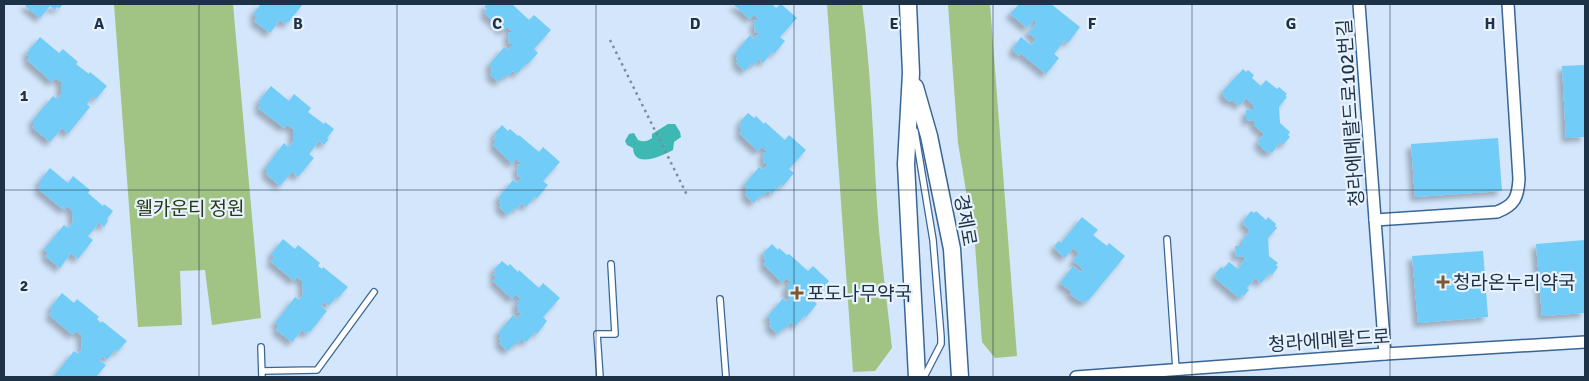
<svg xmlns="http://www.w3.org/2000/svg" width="1589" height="381" viewBox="0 0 1589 381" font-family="Signika,'Noto Sans KR',sans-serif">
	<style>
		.green { fill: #a1c383 }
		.water { fill: #3db8b3 }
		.building { fill: #71ccf7; filter: url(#shadow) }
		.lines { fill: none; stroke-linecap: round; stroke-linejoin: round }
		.service-casing { stroke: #396696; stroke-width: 8 }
		.minor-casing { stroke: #396696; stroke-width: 14 }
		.secondary-casing { stroke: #396696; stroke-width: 19 }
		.path { stroke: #798da2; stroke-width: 2.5; stroke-dasharray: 2.5 4; stroke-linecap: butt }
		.service { stroke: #fff; stroke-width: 5.5 }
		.minor { stroke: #fff; stroke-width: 11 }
		.secondary { stroke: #fff; stroke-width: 16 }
		.grid { fill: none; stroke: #1e3247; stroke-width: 1; stroke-opacity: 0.55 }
		.poi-dot { fill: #7a5930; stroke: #e8f2fd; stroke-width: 2 }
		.labels { text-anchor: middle; stroke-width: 4.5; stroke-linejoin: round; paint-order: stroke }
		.street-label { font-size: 19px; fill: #1e3247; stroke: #e8f2fd }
		.park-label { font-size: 19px; fill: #263912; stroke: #e8f2fd }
		.poi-label { font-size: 19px; fill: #1e3247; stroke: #e8f2fd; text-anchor: start }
		.grid-label { font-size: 16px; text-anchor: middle; font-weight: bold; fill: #1e3247; stroke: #e8f2fd; stroke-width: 4.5; stroke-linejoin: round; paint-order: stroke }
	</style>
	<defs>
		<filter id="shadow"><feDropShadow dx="-4.5" dy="4.5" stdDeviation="2.5" flood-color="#0004"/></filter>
	</defs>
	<rect width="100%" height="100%" fill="#d3e6fc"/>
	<g class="green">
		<polygon points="114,4 233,4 261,318 212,325 205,270 180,271 182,325 138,327"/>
		<path d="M827 4H862C871 70 873 137 877 204 880 252 887 300 892 348L875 371 853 372Z"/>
		<polygon points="948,4 990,4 1017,356 995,358 982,342 975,244 958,143"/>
	</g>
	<path class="water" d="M668 124H675L680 132 681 137 674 142 673 150C662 156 634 169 633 148L627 145 625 141 629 134 634 133 638 140C643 142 647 142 652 138V134Z"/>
	<g class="building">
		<polygon points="27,4 63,4 59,9 57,7 55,10 50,6 40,18 25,6"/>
		<polygon points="261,4 303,4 288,23 287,22 285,24 280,20 270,33 254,21 257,17 253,14"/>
		<polygon points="487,4 512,4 529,20 534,15 551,30 534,49 538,53 527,65 526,64 517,74 513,71 507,77 505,75 499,82 490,75 492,72 490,70 492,68 489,65 504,47 508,50 513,44 509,44 508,32 513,32 507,27 503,31 484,13 487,9 484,7"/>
		<polygon points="733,4 772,4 776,8 781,4 797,18 780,37 785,41 774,54 772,52 763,63 759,59 753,66 751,64 745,71 736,63 738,61 736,59 738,56 735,53 750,35 754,39 760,32 755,33 754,21 759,20 754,15 750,19"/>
		<polygon points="1019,4 1051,4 1080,27 1068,43 1065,40 1054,54 1059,58 1046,74 1020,53 1019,56 1013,51 1014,49 1013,48 1021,37 1031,45 1036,39 1028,33 1037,22 1034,20 1027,28 1010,14"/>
		<polygon points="40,37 59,53 63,49 78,62 76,64 89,74 90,72 107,86 96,99 93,96 87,104 90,107 68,134 62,128 50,142 32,127 35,124 32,121 53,96 57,99 61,94 61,82 56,78 52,82 27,60 30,57 26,54"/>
		<polygon points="1585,65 1585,137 1566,138 1562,66"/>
		<polygon points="1243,69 1246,72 1248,70 1254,75 1252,78 1261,86 1266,80 1277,89 1279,87 1287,94 1285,96 1287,97 1279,107 1280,123 1290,132 1288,135 1290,137 1283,145 1280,142 1272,153 1269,151 1267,153 1258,144 1260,143 1258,141 1264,134 1254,125 1254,120 1246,121 1246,110 1253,109 1253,105 1246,98 1239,106 1232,100 1230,102 1223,96 1224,94 1222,92"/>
		<polygon points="271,86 289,101 294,94 311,108 308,112 324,124 325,122 334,129 327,138 329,139 324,145 319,141 309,154 314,158 298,177 292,172 280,186 266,174 268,171 265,168 284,143 288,147 293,141 293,129 287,125 284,128 258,108 261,104 258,102"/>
		<polygon points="748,113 754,118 756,116 764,124 765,122 785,140 789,135 806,150 789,169 794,173 783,186 781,184 772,194 768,191 762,197 760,195 754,203 745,195 747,192 745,190 747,188 744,185 759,167 763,170 768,164 764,164 763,152 768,152 762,147 758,151 739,133 742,130 739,127 742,124 740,122"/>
		<polygon points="502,125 508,131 510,129 518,136 519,135 539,152 543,147 560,162 543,181 548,185 537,198 535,197 526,207 522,203 516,210 514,208 508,215 499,207 501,205 499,203 501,200 498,198 513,180 517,183 522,176 518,177 517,165 522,164 516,159 512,164 493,145 496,142 493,139 496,137 494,134"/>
		<polygon points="1498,138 1502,191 1415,197 1411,144"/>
		<polygon points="50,168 68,183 73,176 90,190 88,193 103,206 104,204 113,211 107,219 108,221 104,227 99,223 88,236 93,240 78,259 71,253 60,268 45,256 48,253 44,249 64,225 68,228 73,222 72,211 67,206 64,210 38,189 41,185 38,183"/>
		<polygon points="1251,211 1254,213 1256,211 1266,220 1268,217 1276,224 1275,226 1277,228 1268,238 1269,256 1278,263 1276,265 1278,267 1272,275 1270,273 1261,283 1255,278 1247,288 1249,290 1244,296 1242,295 1239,298 1215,278 1217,276 1215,274 1221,267 1223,269 1229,262 1238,269 1244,260 1244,256 1236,257 1235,246 1242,246 1242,241 1250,230 1243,224 1245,222 1243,221"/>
		<polygon points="1082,217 1098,230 1093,235 1107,246 1109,243 1125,256 1088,301 1087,300 1084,303 1080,300 1079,301 1070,294 1072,292 1060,283 1073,266 1081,272 1083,269 1073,261 1079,253 1073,248 1065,258 1055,249 1056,248 1054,246 1059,241 1061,243"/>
		<polygon points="283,239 295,249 298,245 320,263 318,266 322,269 323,267 348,287 338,298 336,297 329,306 324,302 321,306 327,311 310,332 308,331 307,334 302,330 292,342 276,330 279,326 275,323 295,297 299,300 303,295 302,281 297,277 294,281 270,261 274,257 271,254"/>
		<polygon points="1585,240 1585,313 1542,316 1536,244"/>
		<polygon points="772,244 778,250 779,248 787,255 789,254 808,271 813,266 829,281 813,300 817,304 806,317 804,316 796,326 791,322 786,329 784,327 778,334 769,326 771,324 769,322 771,319 767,317 783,298 786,302 792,295 787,296 787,284 792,283 786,278 782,283 763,264 766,261 763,258 765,256 763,253"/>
		<polygon points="1483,251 1488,317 1418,323 1412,256"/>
		<polygon points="502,261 508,266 510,264 518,272 519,270 539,288 543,283 560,298 543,317 547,321 537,334 535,332 526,342 522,339 516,345 514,344 508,351 499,343 501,341 499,339 501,336 498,333 513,315 517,319 522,312 517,313 517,300 522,300 516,295 512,299 493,281 496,278 493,275 496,272 493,270"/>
		<polygon points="62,293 74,303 77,299 99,317 97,319 101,323 102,321 127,341 117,352 115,350 107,360 103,356 99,360 106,365 96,377 54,376 74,351 78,354 82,349 81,335 76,331 73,335 49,315 53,310 50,308"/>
	</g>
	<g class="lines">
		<defs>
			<g id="service">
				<polyline points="915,131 933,240 941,337 941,344 924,377"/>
				<polyline points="1167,239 1176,369"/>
				<polyline points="720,299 726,377"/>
				<polyline points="261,347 262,377"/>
				<polyline points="262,371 317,370 374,292"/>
				<polyline points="600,377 597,334 615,334 611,264"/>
			</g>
			<g id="minor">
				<polyline points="1359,4 1385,354"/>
				<path d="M1375 220 1497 212C1515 205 1518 197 1519 179L1508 4"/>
				<polyline points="1076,377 1385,354 1585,342"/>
			</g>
			<g id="secondary">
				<polyline points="908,4 911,73 906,164 917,377"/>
				<polyline points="915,87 929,136 952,249 960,377"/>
			</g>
		</defs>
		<use href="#service" class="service-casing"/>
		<use href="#minor" class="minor-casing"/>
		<use href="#secondary" class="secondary-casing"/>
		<polyline class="path" points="610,40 687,195"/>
		<use href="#service" class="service"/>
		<use href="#minor" class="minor"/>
		<use href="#secondary" class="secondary"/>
	</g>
	<path class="grid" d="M199 4V377M397 4V377M596 4V377M794 4V377M993 4V377M1192 4V377M1390 4V377M4 190H1585"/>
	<g class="poi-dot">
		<path d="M1440.5 274.5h5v5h5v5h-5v5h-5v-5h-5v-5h5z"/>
		<path d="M794.5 285.5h5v5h5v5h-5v5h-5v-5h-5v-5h5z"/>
	</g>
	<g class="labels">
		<g class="street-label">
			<text transform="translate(1350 113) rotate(-94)" y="7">청라에메랄드로102번길</text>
			<text transform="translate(966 220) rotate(80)" y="7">경제로</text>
			<text transform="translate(1329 340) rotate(-4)" y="7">청라에메랄드로</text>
		</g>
		<g class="park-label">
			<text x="190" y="215">웰카운티 정원</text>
		</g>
		<g class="poi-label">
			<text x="1453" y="289">청라온누리약국</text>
			<text x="807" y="300">포도나무약국</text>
		</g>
	</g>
	<g class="grid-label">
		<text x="99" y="29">A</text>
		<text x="298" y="29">B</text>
		<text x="497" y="29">C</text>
		<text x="695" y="29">D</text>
		<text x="894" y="29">E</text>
		<text x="1092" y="29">F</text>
		<text x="1291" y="29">G</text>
		<text x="1490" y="29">H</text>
		<text x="24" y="101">1</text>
		<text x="24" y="291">2</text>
	</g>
	<rect width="1589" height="381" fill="none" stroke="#1e3247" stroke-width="10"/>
</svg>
